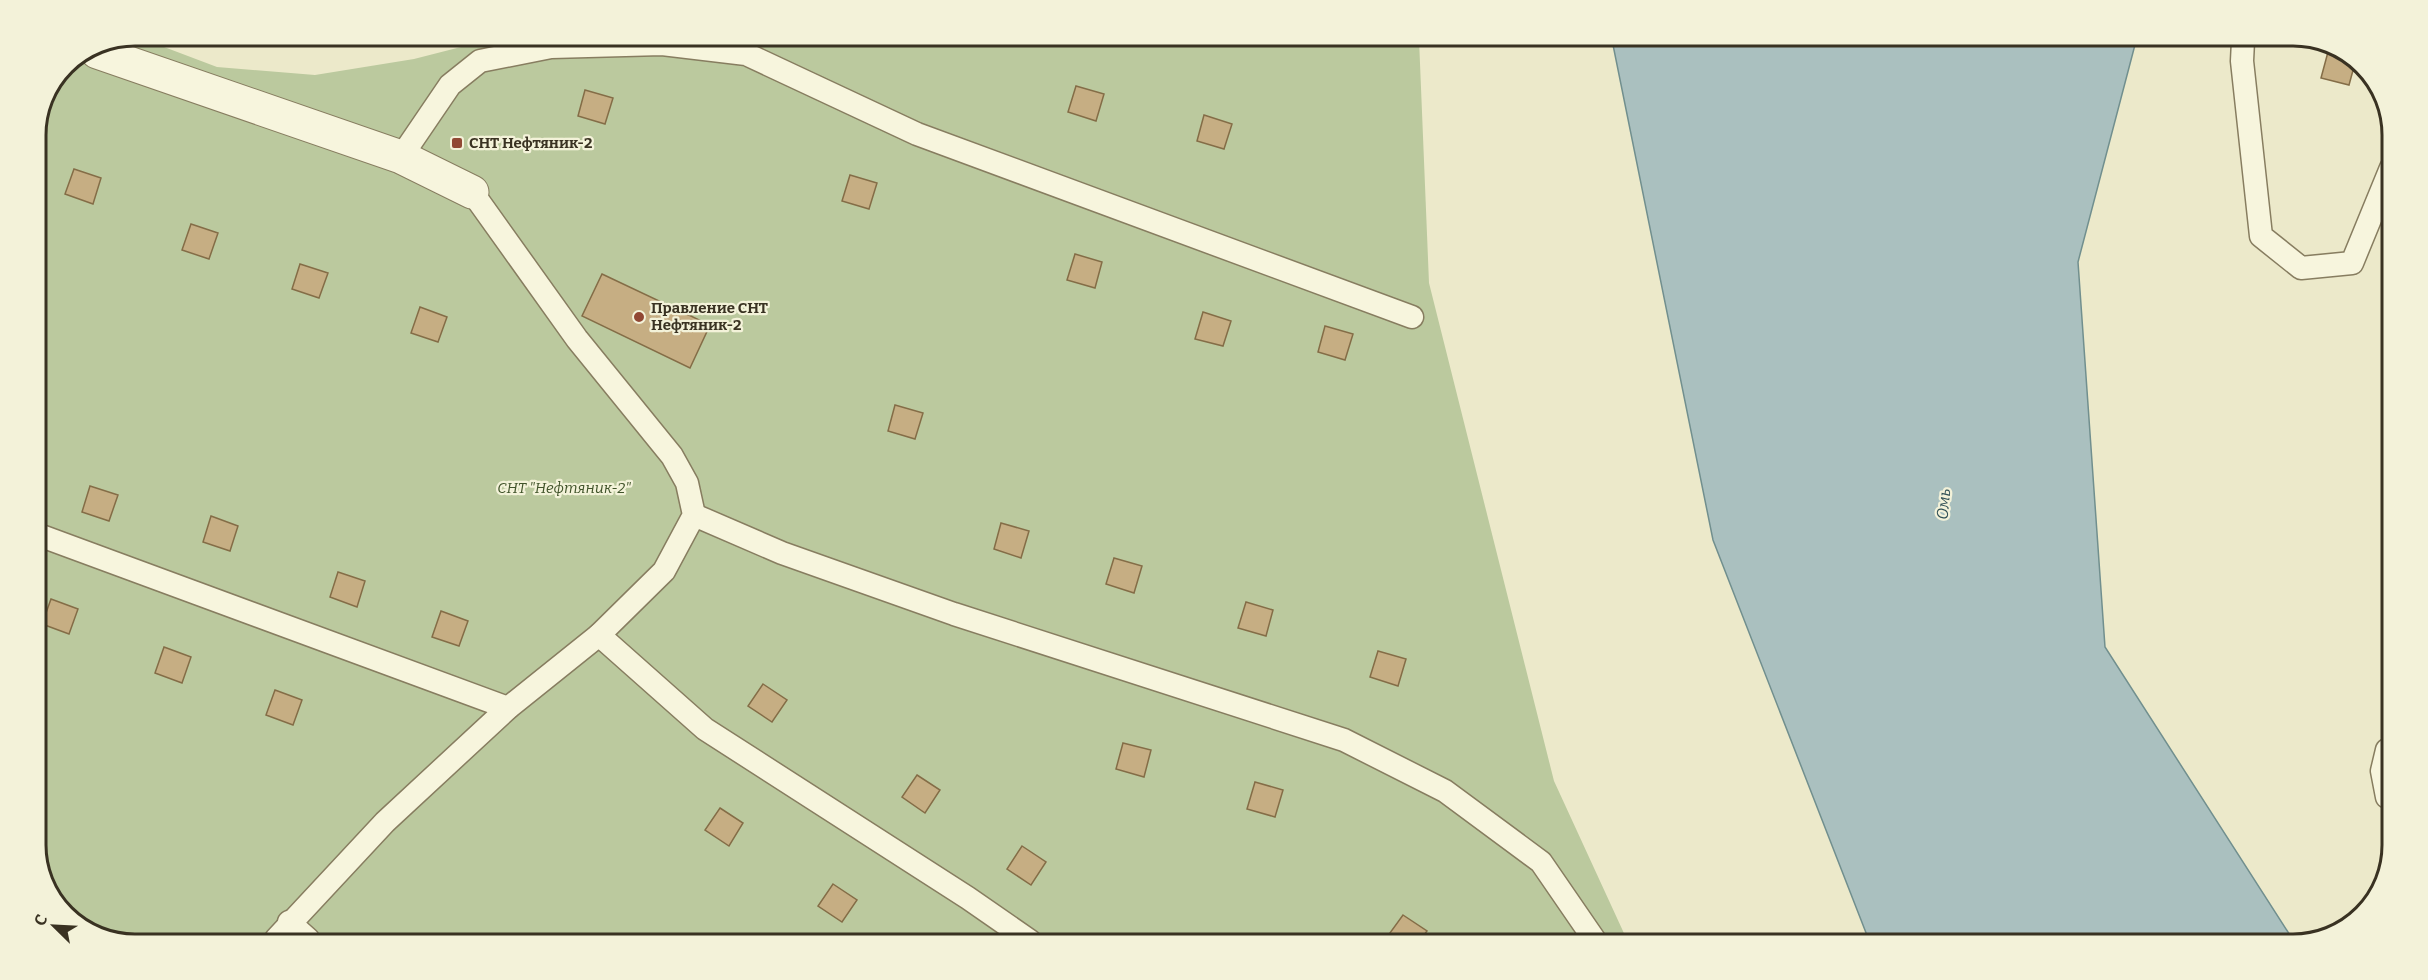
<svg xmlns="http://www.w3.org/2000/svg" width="2428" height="980" viewBox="0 0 2428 980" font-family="Bitter,serif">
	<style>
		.green { fill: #bbc99e }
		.water { fill: #aac0bf; stroke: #718f8e; stroke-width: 1.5 }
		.building { fill: #c6ae83; stroke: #846d47; stroke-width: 1.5 }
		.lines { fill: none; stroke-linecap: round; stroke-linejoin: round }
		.service-casing { stroke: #877d60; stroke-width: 25 }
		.minor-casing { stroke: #877d60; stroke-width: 35 }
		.service { stroke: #f7f5dd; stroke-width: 22 }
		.minor { stroke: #f7f5dd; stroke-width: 33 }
		.poi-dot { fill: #914834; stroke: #f3f2d9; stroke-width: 2 }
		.labels { text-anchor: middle; stroke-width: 4.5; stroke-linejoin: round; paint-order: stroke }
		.poi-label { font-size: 15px; font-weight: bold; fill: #393222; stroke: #f3f2d9; text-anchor: start }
		.park-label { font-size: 15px; font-style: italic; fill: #40532a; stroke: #f3f2d9 }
		.water-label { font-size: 16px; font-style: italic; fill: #325257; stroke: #f3f2d9 }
		.rim { fill: none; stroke: #393222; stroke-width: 3 }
	</style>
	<rect width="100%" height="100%" fill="#ece9ca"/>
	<polygon class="green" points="135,36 217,67 315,75 414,59 500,37 758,38 790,46 812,38 1419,39 1429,283 1554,781 1628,942 103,939 57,905 36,852 36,129 65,65"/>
	<polygon class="water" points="1612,40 2136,41 2078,262 2105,647 2295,943 1870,943 1713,540"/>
	<g class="building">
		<polygon points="2328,52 2346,56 2355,63 2349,85 2321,78"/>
		<polygon points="1076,86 1104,94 1096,121 1068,112"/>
		<polygon points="585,90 613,98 605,124 578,116"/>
		<polygon points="1204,115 1232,124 1224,149 1197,141"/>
		<polygon points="74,169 101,178 93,204 65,194"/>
		<polygon points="850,175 877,183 869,209 842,201"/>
		<polygon points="191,224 218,233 209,259 182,250"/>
		<polygon points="1075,254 1102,262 1095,288 1067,280"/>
		<polygon points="300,264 328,273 319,298 292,289"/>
		<polygon points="602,274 710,325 690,368 582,316"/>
		<polygon points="420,307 447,317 438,342 411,333"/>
		<polygon points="1203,312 1231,321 1223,346 1195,339"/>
		<polygon points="1325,326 1353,334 1345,360 1318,352"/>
		<polygon points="895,405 923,413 915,439 888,431"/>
		<polygon points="90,486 118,495 109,521 82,512"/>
		<polygon points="211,516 238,526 230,551 203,542"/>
		<polygon points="1001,523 1029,531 1021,558 994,549"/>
		<polygon points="1114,558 1142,566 1134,593 1106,584"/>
		<polygon points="338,572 365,581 357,607 330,597"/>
		<polygon points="51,599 78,609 69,634 42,624"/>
		<polygon points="1246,602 1273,610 1266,636 1238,628"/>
		<polygon points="441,611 468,621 459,646 432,637"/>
		<polygon points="164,647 191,657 182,683 155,673"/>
		<polygon points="1378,651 1406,659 1398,686 1370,677"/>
		<polygon points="763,684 787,700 772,722 748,706"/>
		<polygon points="275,690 302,700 293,725 266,715"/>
		<polygon points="1123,743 1151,750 1144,777 1116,769"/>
		<polygon points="917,775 940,790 925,813 902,797"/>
		<polygon points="1255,782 1283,790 1275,817 1247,809"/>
		<polygon points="720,808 743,823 729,846 705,830"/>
		<polygon points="1022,846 1046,862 1031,885 1007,869"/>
		<polygon points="833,884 857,900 842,922 818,906"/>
		<polygon points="1403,915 1427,931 1419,942 1394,942 1387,937"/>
	</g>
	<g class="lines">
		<defs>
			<g id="service">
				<polyline points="2243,41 2242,61 2261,236 2301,268 2352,263 2391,168"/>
				<polyline points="401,157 450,85 480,61 551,47 662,44 746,54 917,134 1412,317"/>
				<polyline points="694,515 782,553 954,614 1344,740 1445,791 1541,862 1596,942"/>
				<polyline points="36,534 508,708"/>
				<polyline points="599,635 705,729 968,898 1030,941"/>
				<polyline points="2387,797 2382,771 2387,750"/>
				<polyline points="289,922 308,939"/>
				<polyline points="276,939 385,822 508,708 599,635 664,571 694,515 687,483 672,456 577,339 472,192"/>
			</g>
			<polyline id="minor" points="97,52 401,157 472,192"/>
		</defs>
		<use href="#service" class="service-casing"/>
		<use href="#minor" class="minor-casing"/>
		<use href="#service" class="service"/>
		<use href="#minor" class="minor"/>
	</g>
	<g class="poi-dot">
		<rect x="451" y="137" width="12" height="12" rx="3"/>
		<circle cx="639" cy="317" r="6"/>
	</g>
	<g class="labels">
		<g class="poi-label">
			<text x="469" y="148">СНТ Нефтяник-2</text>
			<text x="651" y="313">Правление СНТ<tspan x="651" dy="17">Нефтяник-2</tspan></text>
		</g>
		<g class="park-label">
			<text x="564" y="493">СНТ "Нефтяник-2"</text>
		</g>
		<g class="water-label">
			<text transform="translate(1943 504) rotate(-85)" y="6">Омь</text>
		</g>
	</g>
	<path d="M0 0H2428V980H0ZM135 46H2293A89 89 0 0 1 2382 135V845A89 89 0 0 1 2293 934H135A89 89 0 0 1 46 845V135A89 89 0 0 1 135 46Z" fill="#f3f2d9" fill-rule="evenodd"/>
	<path class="rim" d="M135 46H2293A89 89 0 0 1 2382 135V845A89 89 0 0 1 2293 934H135A89 89 0 0 1 46 845V135A89 89 0 0 1 135 46Z"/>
	<g transform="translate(54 926) rotate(294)" stroke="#f3f2d9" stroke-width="4.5" paint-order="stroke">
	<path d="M0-4.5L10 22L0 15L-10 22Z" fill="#393222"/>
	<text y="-9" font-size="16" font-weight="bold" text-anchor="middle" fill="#393222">С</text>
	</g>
</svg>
